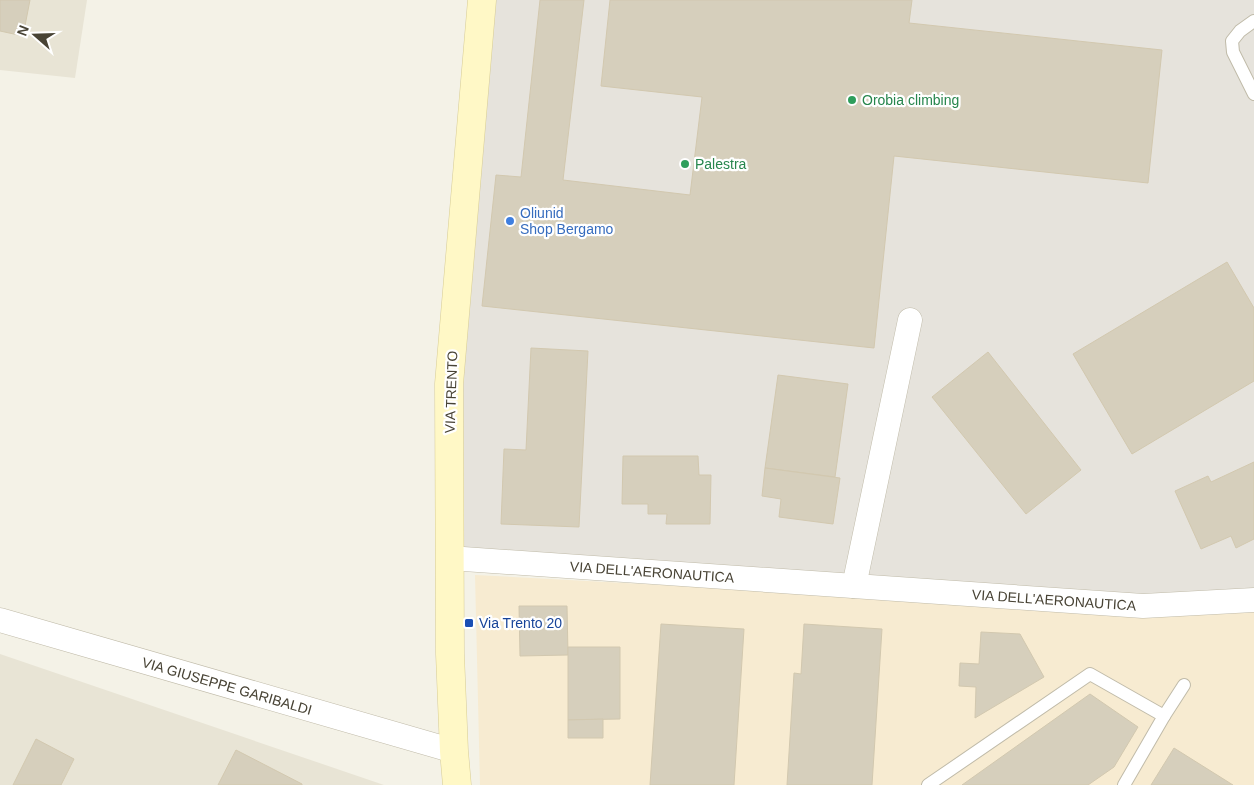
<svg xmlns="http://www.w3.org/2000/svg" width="1254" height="785" viewBox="0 0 1254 785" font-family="Arial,sans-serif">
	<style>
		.residential { fill: #e8e4d5 }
		.commercial { fill: #f7ebd1 }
		.industrial { fill: #e6e3dc }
		.building { fill: #d6cfbc; stroke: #d2c8af }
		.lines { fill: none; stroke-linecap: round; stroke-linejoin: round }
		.lane-casing { stroke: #c0bba9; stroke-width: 14 }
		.street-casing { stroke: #c0bba9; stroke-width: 25 }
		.secondary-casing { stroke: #d7cc95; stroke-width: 29 }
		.lane { stroke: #fff; stroke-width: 12 }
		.street { stroke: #fff; stroke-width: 24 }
		.secondary { stroke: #fff8c6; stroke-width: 28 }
		.leisure-dot { fill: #2e9e5b; stroke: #fff; stroke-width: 2 }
		.shop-dot { fill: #3f7fe0; stroke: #fff; stroke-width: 2 }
		.transit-dot { fill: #1a4fb4; stroke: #fff; stroke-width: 2 }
		.labels { text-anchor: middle; stroke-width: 4.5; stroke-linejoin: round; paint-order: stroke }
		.leisure-label { font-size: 14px; fill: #27864d; stroke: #fff; text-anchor: start }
		.shop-label { font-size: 14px; fill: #366cbe; stroke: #fff; text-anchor: start }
		.street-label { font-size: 14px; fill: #484335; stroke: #fff }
		.transit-label { font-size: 14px; fill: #164399; stroke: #fff; text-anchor: start }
	</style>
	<rect width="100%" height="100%" fill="#f4f2e7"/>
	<g class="residential">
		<polygon points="0,0 87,0 75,78 0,70"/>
		<polygon points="0,654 384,785 0,785"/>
	</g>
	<polygon class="commercial" points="475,575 1075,607 1254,606 1254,785 480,785"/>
	<polygon class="industrial" points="486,0 1254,0 1254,591 1144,600 457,553 453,385"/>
	<g class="building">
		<polygon points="0,0 30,0 23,36 0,31"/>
		<polygon points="540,0 584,0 563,180 690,195 702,97 601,86 610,0 912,0 909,23 1162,50 1148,183 894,156 874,348 482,306 496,175 521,177"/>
		<polygon points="1227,262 1254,308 1254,381 1132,454 1073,354"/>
		<polygon points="531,348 588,351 579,527 501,524 504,449 526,450"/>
		<polygon points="988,352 1081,470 1026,514 932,397"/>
		<polygon points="778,375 848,384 835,477 765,468"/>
		<polygon points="623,456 698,456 699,475 711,475 710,524 666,524 667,514 648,514 648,504 622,504"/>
		<polygon points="1254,462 1254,539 1236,548 1231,536 1201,549 1175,491 1208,476 1211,482"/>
		<polygon points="765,468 840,478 833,524 779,517 781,499 762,496"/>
		<polygon points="519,606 567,606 568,655 520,656"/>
		<polygon points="661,624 744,629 734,785 650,785"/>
		<polygon points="804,624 882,629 872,785 787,785 794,673 801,674"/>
		<polygon points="981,632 1020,634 1044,677 975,718 976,687 959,686 960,663 979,664"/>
		<polygon points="568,647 620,647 620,719 568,720"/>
		<polygon points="1090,694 1138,727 1114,767 1088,785 962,785"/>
		<polygon points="603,719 603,738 568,738 568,720"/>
		<polygon points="36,739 74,759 61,785 13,785"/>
		<polygon points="1174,748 1233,785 1151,785"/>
		<polygon points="236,750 302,784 302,785 218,785"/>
	</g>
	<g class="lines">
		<defs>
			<g id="lane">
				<polyline points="1254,21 1240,31 1232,41 1233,52 1254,94"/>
				<polyline points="1164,716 1184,685"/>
				<polyline points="928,785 1090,674 1164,716 1124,785"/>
			</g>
			<g id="street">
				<polyline points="449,558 1143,606 1254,600"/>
				<polyline points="854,586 910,320"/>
				<polyline points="0,620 454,751"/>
			</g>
			<polyline id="secondary" points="457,785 454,751 450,654 449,384 482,0"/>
		</defs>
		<use href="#lane" class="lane-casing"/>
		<use href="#street" class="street-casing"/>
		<use href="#secondary" class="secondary-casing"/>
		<use href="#lane" class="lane"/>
		<use href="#street" class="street"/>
		<use href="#secondary" class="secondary"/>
	</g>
	<g class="leisure-dot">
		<circle cx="852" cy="100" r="5"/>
		<circle cx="685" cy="164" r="5"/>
	</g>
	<circle class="shop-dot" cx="510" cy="221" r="5"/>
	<rect class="transit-dot" x="464" y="618" width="10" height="10" rx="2.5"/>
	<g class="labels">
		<g class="leisure-label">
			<text x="862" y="105">Orobia climbing</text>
			<text x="695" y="169">Palestra</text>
		</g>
		<g class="shop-label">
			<text x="520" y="218">Oliunid<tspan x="520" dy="16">Shop Bergamo</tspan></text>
		</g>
		<g class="street-label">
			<text transform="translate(451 392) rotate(-88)" y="5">VIA TRENTO</text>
			<text transform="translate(652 572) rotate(4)" y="5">VIA DELL'AERONAUTICA</text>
			<text transform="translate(1054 600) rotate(4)" y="5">VIA DELL'AERONAUTICA</text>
			<text transform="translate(227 686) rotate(16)" y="5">VIA GIUSEPPE GARIBALDI</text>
		</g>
		<g class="transit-label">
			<text x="479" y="628">Via Trento 20</text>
		</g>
	</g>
	<g transform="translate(35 35) rotate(290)" stroke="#ffffff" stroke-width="4" paint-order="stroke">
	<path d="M0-4L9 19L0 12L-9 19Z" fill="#484335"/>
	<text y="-8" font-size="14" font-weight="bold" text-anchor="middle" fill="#484335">N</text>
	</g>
</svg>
